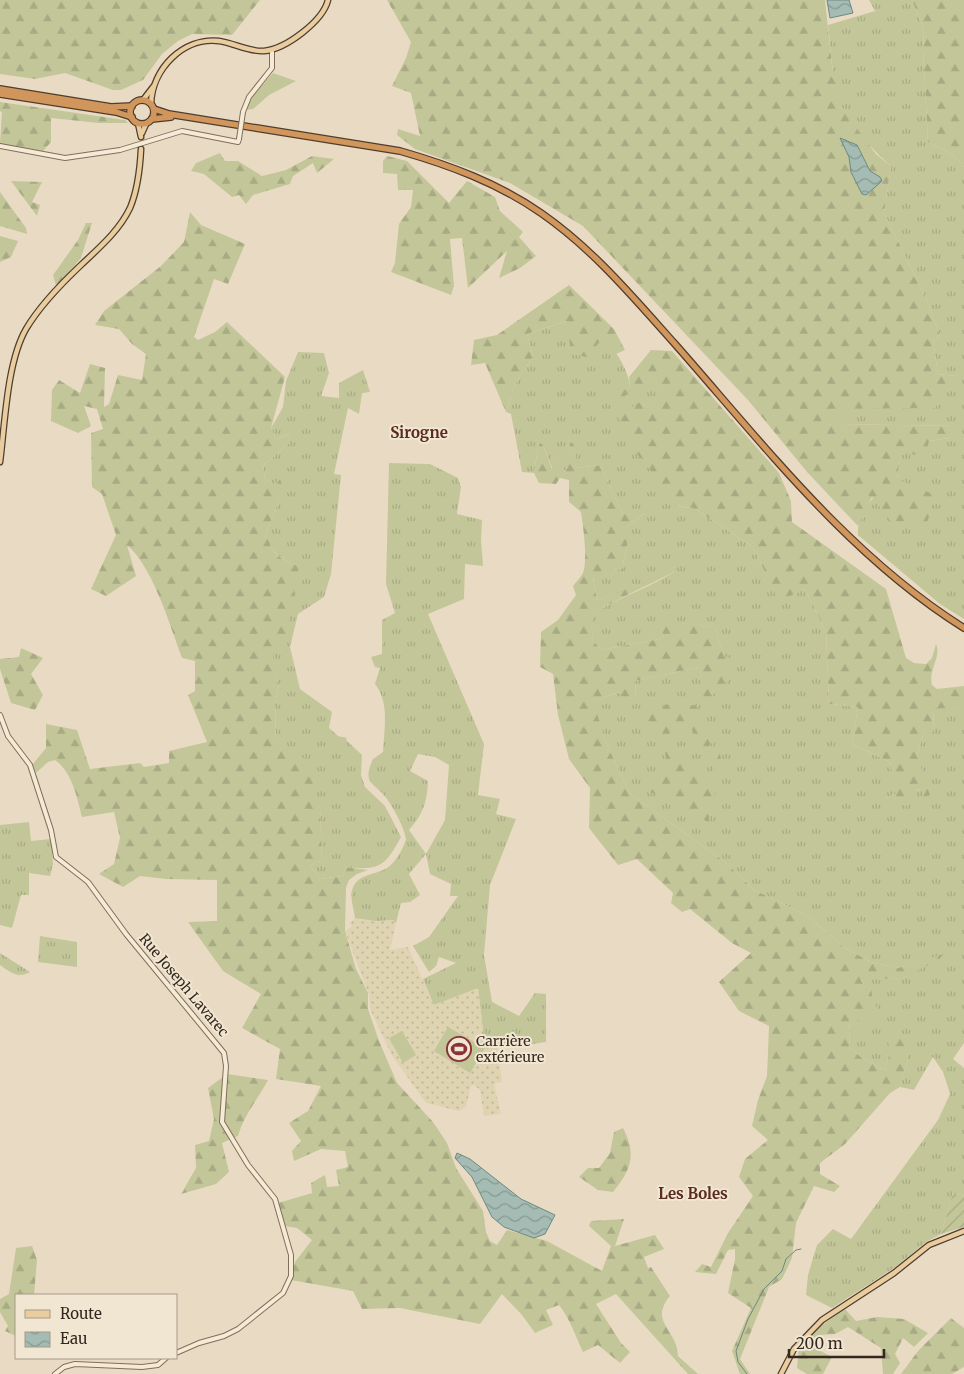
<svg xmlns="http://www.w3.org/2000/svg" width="964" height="1374" viewBox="0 0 964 1374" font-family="Merriweather,serif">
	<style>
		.farmland { fill: url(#farmland-dots) }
		.grass { fill: url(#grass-tufts); fill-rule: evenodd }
		.forest { fill: url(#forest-firs) }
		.park { fill: #c3c698 }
		.garden { fill: url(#garden-furrows) }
		.water { fill: url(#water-waves); stroke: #6d8981 }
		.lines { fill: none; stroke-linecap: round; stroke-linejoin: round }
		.stream { stroke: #6d8981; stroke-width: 1 }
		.minor-casing { stroke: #816e5b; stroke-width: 6 }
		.major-casing { stroke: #4f3d2f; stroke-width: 7 }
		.highway-casing { stroke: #4f3d2f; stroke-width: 8 }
		.minor { stroke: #f5ead5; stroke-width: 4 }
		.major { stroke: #e9cd9e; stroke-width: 4.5 }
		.highway { stroke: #d1965b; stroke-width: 5.5 }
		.minor-bridge-casing { stroke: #816e5b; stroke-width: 6; stroke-linecap: butt }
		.minor-bridge { stroke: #f5ead5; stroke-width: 4 }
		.labels { text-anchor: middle; stroke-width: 4; stroke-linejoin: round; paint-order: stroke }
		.street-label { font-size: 14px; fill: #33271e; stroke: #f1e6d1 }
		.poi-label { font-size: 14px; fill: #33271e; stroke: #f1e6d1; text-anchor: start }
		.neighbourhood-label { font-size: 15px; font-weight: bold; fill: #5b2b22; stroke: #f1e6d1 }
	</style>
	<defs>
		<pattern id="farmland-dots" width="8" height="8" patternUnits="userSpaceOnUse" patternTransform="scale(1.25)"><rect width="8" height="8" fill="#ded4b1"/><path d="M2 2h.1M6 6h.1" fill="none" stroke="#bfb698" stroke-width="1.8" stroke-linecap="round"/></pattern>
		<pattern id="grass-tufts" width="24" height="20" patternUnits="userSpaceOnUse" patternTransform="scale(1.25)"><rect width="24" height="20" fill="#c3c698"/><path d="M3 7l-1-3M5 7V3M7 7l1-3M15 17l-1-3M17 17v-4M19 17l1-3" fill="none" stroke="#a8aa83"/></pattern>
		<pattern id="forest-firs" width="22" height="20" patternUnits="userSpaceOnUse" patternTransform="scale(1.25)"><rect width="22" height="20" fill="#c3c698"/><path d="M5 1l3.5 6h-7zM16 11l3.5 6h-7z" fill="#a8aa83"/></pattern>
		<pattern id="garden-furrows" width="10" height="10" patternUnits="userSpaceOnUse" patternTransform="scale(1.25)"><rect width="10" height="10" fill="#c3c698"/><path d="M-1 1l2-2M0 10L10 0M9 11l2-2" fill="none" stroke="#a8aa83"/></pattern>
		<pattern id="water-waves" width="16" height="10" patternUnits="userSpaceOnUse" patternTransform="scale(1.25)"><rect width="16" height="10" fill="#a4bcb4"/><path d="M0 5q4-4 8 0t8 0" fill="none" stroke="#869992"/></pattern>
	</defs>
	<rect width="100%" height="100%" fill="#e9dbc3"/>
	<polygon class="farmland" points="355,918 375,921 393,920 396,923 390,950 408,947 434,1005 478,988 484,1038 497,1046 502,1082 494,1084 501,1114 484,1116 480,1090 474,1085 471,1086 466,1107 459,1111 426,1103 391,1054 370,1009 369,995 345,931 352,926 350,923"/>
	<g class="grass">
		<path d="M869 0H912L924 30 923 49 928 142 953 155 964 167V619L940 604 858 535C857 508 877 493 897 479L901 452 929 441 950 438 955 426 840 424V409L862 407 956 376 938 374 933 341 940 336 927 300 884 213 891 166C877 154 850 126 843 110 832 84 831 52 828 25L875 11Z"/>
		<path d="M567 321C578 326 595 330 604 338 616 350 629 371 630 387L615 394 656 382 661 395 646 407 640 402 680 507 694 508 753 547 779 600 805 589 826 632 829 704 858 707 852 744 890 762 897 793 884 799 921 789 917 755 924 732 933 731 934 707 964 709V1043L953 1059 964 1068V1196L953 1193 941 1234 926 1242 894 1268 832 1308 806 1295 808 1275 817 1245 833 1229 851 1239 938 1120 950 1094 943 1072 933 1057 914 1090 900 1087 908 1059 889 1035V1055L885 1070 862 1058 849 1047 850 1017 856 1018 864 985 861 979 903 978 943 955 898 968 871 962 845 948 806 915 754 890 725 862 629 793 606 742 592 701 620 692 636 698 635 681 700 667 702 699 724 656 715 627 660 621 664 638 602 650 593 641 591 615C618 597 650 588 677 570L675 566 647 583 597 600 593 577 613 573 616 568 624 574 623 564 627 547V527L645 513 623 514 600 465 577 468 570 443 566 472 554 461 553 470 543 445 539 442 534 473 522 472 511 414 506 412 515 384 533 357 527 334Z"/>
		<path d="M298 352 324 353 329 373 321 396 339 398V383L363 370 370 392 362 393 359 414 348 408 334 474 341 475 331 574 324 597 298 614 290 647 300 689 332 712 329 728 338 736 347 738 346 740 362 755 361 775 365 787 385 806 401 837C385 866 380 871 346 867L342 876 320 879 310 866 322 859 320 808 276 741 275 703 279 685 271 650 298 566C291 564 278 557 273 550 269 545 271 540 265 536L279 500 273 484 265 479 263 466 290 442 289 434 276 439 271 428 283 407 286 381Z"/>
		<path d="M389 463 430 464 458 478 461 487 457 514 482 520 481 540 483 566 465 564 464 599 428 614 484 744 478 795 500 799 496 814 516 819 490 885 484 955 492 1002 519 1016 535 993 546 994V1042C527 1044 496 1053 484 1038L478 988 434 1005 423 979 456 963 439 957 436 966 429 972 413 946 429 937 458 896H450L451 884 430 874 426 854 409 874 420 895 410 902 401 903 396 923 393 920 375 921 355 918C354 910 350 898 352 891 355 874 376 875 387 868 396 862 403 849 406 839 404 827 394 809 387 799 375 782 361 785 373 759L383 752C384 729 390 703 375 684L380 668 375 667 371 657 382 654V620L395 613 386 584ZM418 754 435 757 449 765 445 820 426 854 409 830C423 814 427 803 428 781L410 771Z"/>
		<polygon points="29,822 31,841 51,839 53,864 50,876 29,873 29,895 21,895 12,928 0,925 0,825"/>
		<polygon points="40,936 77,942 77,967 38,962"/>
		<path d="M0 953 30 972C18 979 10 972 0 965Z"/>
	</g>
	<g class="forest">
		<polygon points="0,0 260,0 232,35 192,34 178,41 162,54 143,80 121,90 113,90 65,73 35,79 0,74"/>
		<polygon points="387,0 825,0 832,66 843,110 876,154 891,166 884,213 927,300 940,336 933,341 938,374 956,376 935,408 841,409 840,424 956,426 950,438 929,441 925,456 901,453 897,479 935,495 927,523 891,521 872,497 858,526 807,472 748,400 583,226 510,183 415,149 397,135 398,129 420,136 411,93 392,86 406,58 411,42"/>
		<polygon points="912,0 964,0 964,167 953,155 928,142 923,49 924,30"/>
		<polygon points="0,102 125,120 128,123 99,123 51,118 51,142 43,151 0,144 2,112 0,111"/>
		<polygon points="220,153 225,161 238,161 262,176 286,170 312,156 334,159 317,173 313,163 293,176 290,184 253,195 246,204 239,195 232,197 204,174 191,171 196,163"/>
		<polygon points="387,156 407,161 449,203 467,181 495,197 500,211 523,232 519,237 536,256 520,268 499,278 507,251 468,288 462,238 450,239 454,286 451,295 391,272 395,263 399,224 411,207 413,190 398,190 397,174 383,173 383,161"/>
		<polygon points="11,181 42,182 32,202 40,205 37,216"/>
		<polygon points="0,192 26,228 27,234 0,226"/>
		<path d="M190 212 201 225 245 244 228 284 214 279 194 337 198 340 215 332 227 322 285 377 271 428 276 439 290 434V442L263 466 265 479 273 484 280 480 287 496 279 500 265 536C271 540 269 545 273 550 278 558 291 564 299 566L284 646 272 650 279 685 275 703 276 741 307 760 320 808 322 859 310 866 320 879 342 876 346 867 368 870 357 874 349 880 346 888 345 931 356 969 368 993V1009L379 1041 397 1083 433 1122 447 1143 456 1168 483 1211 486 1232 490 1241 497 1245 507 1230 547 1241 602 1271 611 1246 589 1226 591 1221 624 1219 615 1246 655 1235 664 1249 644 1257 648 1268 651 1267 670 1296C648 1322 678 1330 678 1356L698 1374H688L616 1294 596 1304 621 1343 630 1352 620 1363 598 1345 583 1352C575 1335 570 1319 559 1305L546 1310 553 1325 535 1333 522 1315 502 1294 480 1324 400 1308 362 1309 353 1291 291 1280 295 1262 312 1240 297 1228 285 1226 278 1203 312 1193 311 1183 325 1175 327 1187 339 1186 336 1170 348 1167 345 1151 321 1149 294 1161 292 1151 301 1141 289 1123 308 1111 321 1086 276 1079 280 1049 242 1028 261 994 223 971 188 922 217 921V880L166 879 140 876 123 887 99 874 114 864 120 838 114 812 82 817C77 797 72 772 55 760L48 762 36 773 33 764 46 748V724L77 730 90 769 140 763 144 767 169 763V751L207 742 188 695 195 691V661L182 658C170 626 153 567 127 545L136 576 106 596 91 589 116 535 102 494 92 487 91 433 103 429 97 409 84 406 91 426 78 433 51 421 52 390 59 380 80 393 90 364 105 368 104 407 109 404 118 375 142 380 146 354 132 344 119 329 95 325 104 311 161 266 184 242Z"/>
		<polygon points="86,223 92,223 81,258 56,286 53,275 78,240"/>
		<polygon points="0,236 18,241 11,257 0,262"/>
		<polygon points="569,285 614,329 625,350 616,354 603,338 587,357 571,354 567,321 527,334 533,357 515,384 506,412 485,363 471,365 474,340 497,335"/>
		<path d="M651 350 672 351 779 473 791 501 792 522 886 589 906 658 914 663 926 664 932 658 936 644C942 657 928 669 932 685L937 689 964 686V709L934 708 933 732H924L917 755 930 795 924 797 921 789 916 790 907 806 883 800 896 793 890 762 852 744 858 707 829 704 826 632 805 589 779 601 753 547 694 508 681 507 628 443 617 415 640 402 646 407 660 395 656 382 617 399 614 394 630 387 629 377Z"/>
		<path d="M539 442 543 445 552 469 554 461 559 463 565 472 570 443 575 442 577 468 600 465 623 514 646 512 627 527V547L623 564 624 575 616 568 613 573 593 578 597 600 647 582 675 566 677 570C649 586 618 597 592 615L593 641 602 650 664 638 659 620 715 627 724 656 732 659 725 689 701 700 700 667 635 681 636 698 631 706 619 692 593 701 606 742 629 793 725 862 754 890 806 915 845 948 871 962 898 968 944 954 938 960 903 978 861 980 864 985H871L872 996 879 1013 871 1014 868 1021 860 1022 856 1018H850L849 1047 862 1058 885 1070 889 1055 888 1035 909 1038 908 1059 900 1087 890 1093 845 1144 820 1163V1174L840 1186 834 1192 814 1186 796 1223 792 1258 782 1279 769 1287 740 1359 750 1374H740L732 1351 751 1308 728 1293 735 1259V1249L728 1250 716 1274 695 1272 702 1264 711 1267 728 1233 753 1196 739 1177 745 1159 768 1140 752 1126 758 1100 767 1076 769 1026 739 1011 719 982 751 953 732 943 690 909 682 912 671 903 673 893 637 859 618 865 589 828 590 788 569 759 558 715 553 674 540 667 541 632 558 620 576 595 573 586C576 582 581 577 583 573 588 559 583 526 581 512L569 502V480L560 478 556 484 539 483 534 473Z"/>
		<polygon points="21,648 43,658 31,674 43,695 35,710 11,703 0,669 0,659 19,657"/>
		<path d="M678 702 681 707 697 705 699 723H717L712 743 700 752 691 726 671 730 665 742C677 761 689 773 711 780L719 750 722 764 708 822 647 790 667 757 654 735 633 719 634 713Z"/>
		<path d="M227 1074 268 1080C258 1099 244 1115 238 1136L222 1143 229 1172 216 1184 181 1194 196 1168 195 1145 209 1141 214 1119 208 1088Z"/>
		<path d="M623 1128C637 1155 631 1170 613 1192L598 1190 579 1177 588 1168H599L610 1153 614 1132Z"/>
		<polygon points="32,1246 37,1260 34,1295 16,1295 16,1336 5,1331 8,1326 0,1312 0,1299 9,1294 16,1248"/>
		<polygon points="845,1309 856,1321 877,1317 904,1319 928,1333 914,1347 903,1338 895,1354 900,1363 893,1374 883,1374 881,1348 848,1327 835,1334 819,1335 815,1348 832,1357 823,1374 807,1374 797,1368 799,1347 818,1328"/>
		<polygon points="951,1318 964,1328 964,1367 952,1374 901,1374 918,1351"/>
	</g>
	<g class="park">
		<polygon points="273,73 296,81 269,95 253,109 247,110 250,99"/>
		<polygon points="448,1027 485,1048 470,1073 434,1051"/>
		<polygon points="402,1031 416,1055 403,1063 389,1038"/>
	</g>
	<polygon class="garden" points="953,1193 964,1196 964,1227 941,1234"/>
	<g class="water">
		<polygon points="827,0 849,0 853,13 830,18"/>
		<polygon points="840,138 857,145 870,171 880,177 882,181 866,195 862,194 851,172 849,157"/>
		<polygon points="457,1153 470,1159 521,1199 555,1215 545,1234 534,1238 504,1227 492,1217 472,1177 455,1158"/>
	</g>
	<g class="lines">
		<polyline class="stream" points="747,1374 738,1362 736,1351 748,1319 764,1289 782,1271 786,1259 796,1250 801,1249"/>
		<defs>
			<g id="minor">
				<polyline points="243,112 249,97 272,68 272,50"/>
				<polyline points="0,146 65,158 120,150 182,131 238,142 239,139"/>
				<polyline points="0,715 8,736 30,765 51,830 56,857 88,882 126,934 224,1053 226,1066 222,1122 248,1165 275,1199 291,1255 291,1276 283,1293 238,1329 224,1336 199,1343 176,1353"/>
				<polyline points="55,1374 64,1367 75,1364 142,1367 158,1365 166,1358"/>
			</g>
			<g id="major">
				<polyline points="143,100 153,87"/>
				<path d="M151 104C152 69 183 37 219 41 234 43 249 52 264 51 286 49 323 21 328 0"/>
				<polyline points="138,123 141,137"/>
				<polyline points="142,133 146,124"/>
				<path d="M0 462C5 423 7 362 26 329 39 307 63 282 81 265 99 248 119 231 130 208 138 189 140 169 141 149"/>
				<polyline points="781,1374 794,1349 822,1320 894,1273 929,1245 964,1231"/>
			</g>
			<g id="highway">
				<polyline points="0,89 111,107 132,106"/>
				<polyline points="0,94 116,112 132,117"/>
				<circle cx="142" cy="112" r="12"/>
				<path d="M154 109 169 114 400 151C449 165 498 183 541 213 593 249 633 297 675 344 764 445 849 556 964 628"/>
				<polyline points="152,119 171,117"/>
			</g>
		</defs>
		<use href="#minor" class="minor-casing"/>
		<use href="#major" class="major-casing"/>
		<use href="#highway" class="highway-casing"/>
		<use href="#minor" class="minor"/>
		<use href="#major" class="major"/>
		<use href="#highway" class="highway"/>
		<defs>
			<polyline id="minor-bridge" points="239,139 243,112"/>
		</defs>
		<use href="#minor-bridge" class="minor-bridge-casing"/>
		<use href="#minor-bridge" class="minor-bridge"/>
	</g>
	<defs>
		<symbol id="stadium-ring" viewBox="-11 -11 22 22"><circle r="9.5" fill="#f1e6d1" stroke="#8a3237" stroke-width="1.5"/><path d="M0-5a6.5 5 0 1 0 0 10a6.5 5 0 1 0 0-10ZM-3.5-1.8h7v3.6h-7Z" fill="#8a3237"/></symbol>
	</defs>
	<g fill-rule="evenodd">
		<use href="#stadium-ring" x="445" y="1035" width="28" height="28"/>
	</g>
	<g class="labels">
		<g class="street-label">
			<text transform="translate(184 985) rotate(50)" y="5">Rue Joseph Lavarec</text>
		</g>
		<g class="poi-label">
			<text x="476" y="1046">Carrière<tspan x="476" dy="16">extérieure</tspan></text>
		</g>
		<g class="neighbourhood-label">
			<text x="419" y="438">Sirogne</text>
			<text x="693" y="1199">Les Boles</text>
		</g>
	</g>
	<rect x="15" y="1294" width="162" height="65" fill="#f1e6d1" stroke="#a59a89"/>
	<rect x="25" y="1310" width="25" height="8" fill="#e9cd9e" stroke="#a59a89"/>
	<text x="60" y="1319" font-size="15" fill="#33271e">Route</text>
	<rect x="25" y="1332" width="25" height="15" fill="url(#water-waves)" stroke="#a59a89"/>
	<text x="60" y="1344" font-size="15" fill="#33271e">Eau</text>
	<path d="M789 1349v8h95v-8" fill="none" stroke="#33271e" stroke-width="2.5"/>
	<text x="796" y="1349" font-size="15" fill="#33271e" stroke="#f1e6d1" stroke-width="4" paint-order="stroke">200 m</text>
</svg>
